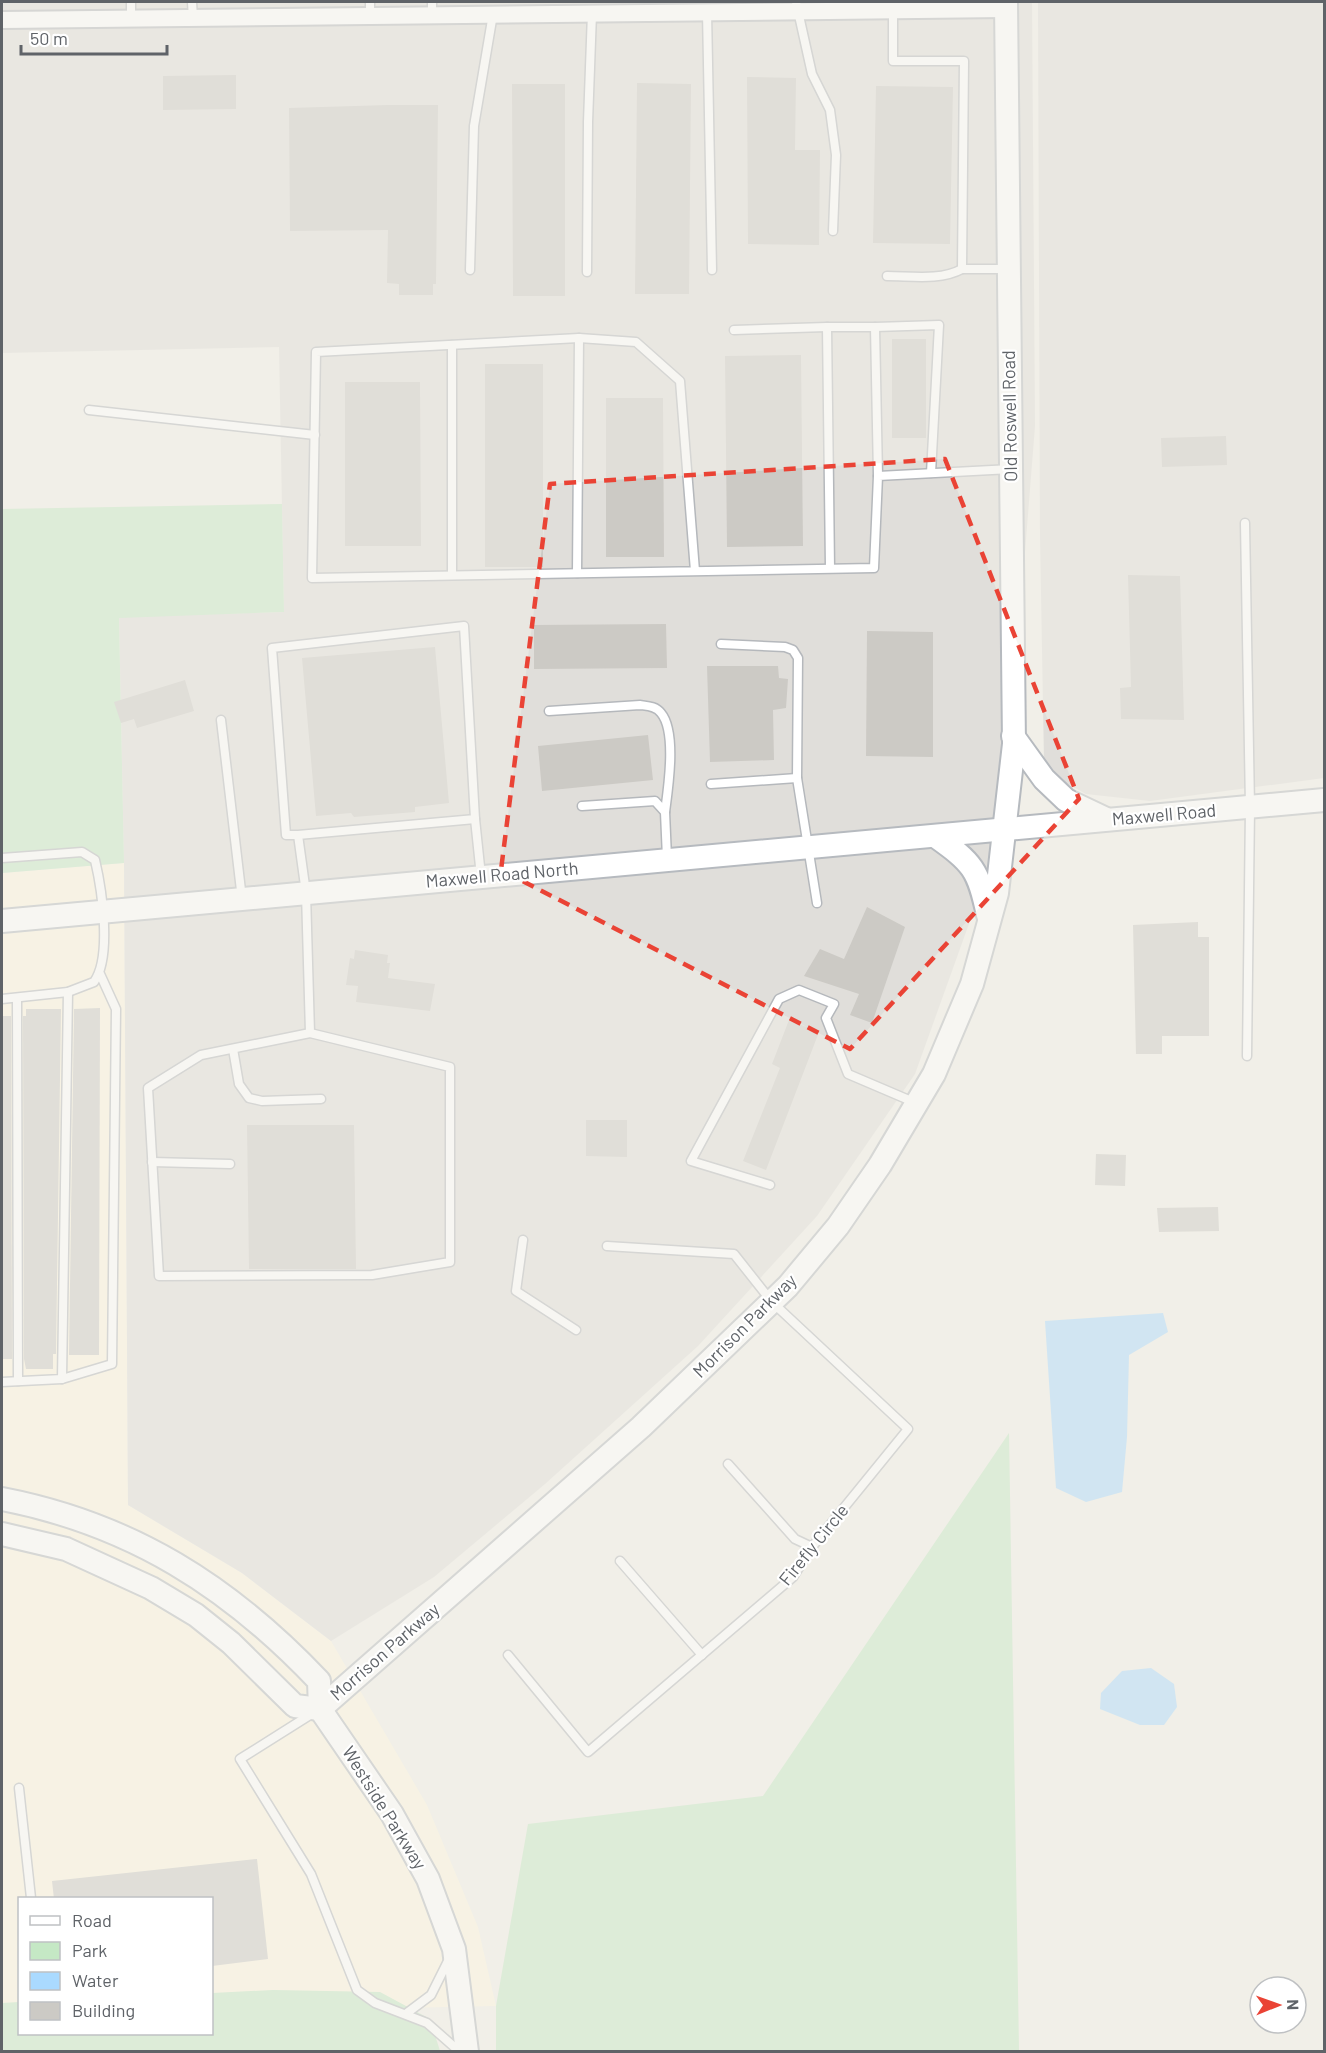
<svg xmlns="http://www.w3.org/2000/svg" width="1326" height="2053" viewBox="0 0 1326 2053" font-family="Barlow,sans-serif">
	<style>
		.commercial { fill: #fef7e0 }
		.industrial { fill: #e0deda }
		.green { fill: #c5e8c5 }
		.water { fill: #aadaff }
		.building { fill: #cccac5 }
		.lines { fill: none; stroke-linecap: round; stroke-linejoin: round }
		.lane-casing { stroke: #b5b8bc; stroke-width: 11 }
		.street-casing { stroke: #b5b8bc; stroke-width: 20 }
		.secondary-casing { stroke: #b6babf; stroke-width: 26 }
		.lane { stroke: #fff; stroke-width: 8 }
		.street { stroke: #fff; stroke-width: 16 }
		.secondary { stroke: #fff; stroke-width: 22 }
		.marked { fill: none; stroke: #ea4335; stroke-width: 4.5; stroke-dasharray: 12 8; stroke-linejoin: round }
		.labels { text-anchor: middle; stroke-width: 4.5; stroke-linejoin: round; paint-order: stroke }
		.street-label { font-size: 18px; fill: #5f6368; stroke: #fff }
	</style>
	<rect width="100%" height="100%" fill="#f1efe8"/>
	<polygon class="commercial" points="124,863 128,1505 242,1573 331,1641 427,1805 478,1927 496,2006 212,2012 212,1898 20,1898 19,2018 2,2018 2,873"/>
	<g class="industrial">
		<polygon points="2,2 1032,2 1035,426 1003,829 915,1074 817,1216 698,1346 545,1484 434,1577 331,1641 242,1573 128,1505 124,863 119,617 284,612 279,347 2,353"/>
		<polygon points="1038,2 1324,2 1324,778 1150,801 1086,794 1052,775 1044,761 1040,535"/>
	</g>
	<g class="green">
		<polygon points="282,504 284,612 119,618 124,863 2,873 2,509"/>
		<polygon points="1009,1433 1019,2051 496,2051 496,2006 528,1824 763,1796"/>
		<polygon points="273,1990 380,1992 430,2019 440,2051 2,2051 2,2003 19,2002 20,2034 212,2034 212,1993"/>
	</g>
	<g class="water">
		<polygon points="1163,1313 1168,1332 1129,1355 1127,1437 1122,1492 1086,1502 1056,1488 1045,1321"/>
		<polygon points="1151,1668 1174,1684 1177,1707 1164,1725 1140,1725 1100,1709 1101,1693 1122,1671"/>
	</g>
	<g class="building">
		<polygon points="236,75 236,109 163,110 163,76"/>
		<polygon points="747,77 796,78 795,150 820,150 819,245 748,244"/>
		<polygon points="637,83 691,84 689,294 635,294"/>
		<polygon points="512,84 565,84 565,296 513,296"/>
		<polygon points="876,86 953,87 950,244 873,243"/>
		<polygon points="388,105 438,105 436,284 433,284 433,295 399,295 399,284 387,283 388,230 290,231 289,108"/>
		<rect x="892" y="339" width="34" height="99"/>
		<polygon points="801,355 803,546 727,547 725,356"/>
		<rect x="485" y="364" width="58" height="203"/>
		<polygon points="345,382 420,382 421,546 345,546"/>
		<polygon points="606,398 663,398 664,557 606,557"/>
		<polygon points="1226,436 1227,465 1162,467 1161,438"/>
		<polygon points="1128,575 1180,576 1184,720 1121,719 1120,688 1131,687"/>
		<polygon points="666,624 667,668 534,669 534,625"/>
		<polygon points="867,631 933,632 933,757 866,756"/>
		<polygon points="435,647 449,803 415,807 415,812 354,817 351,813 316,816 302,658"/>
		<polygon points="707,666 778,666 779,678 788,679 786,708 773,710 774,760 710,762"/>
		<polygon points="185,680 194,711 137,728 134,719 121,723 114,702"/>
		<polygon points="648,735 653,780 542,791 538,746"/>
		<polygon points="867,907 905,927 872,1023 850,1015 859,994 804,976 820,949 844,959"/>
		<polygon points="1198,922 1198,937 1209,937 1209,1036 1162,1036 1162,1054 1136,1054 1133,925"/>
		<polygon points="355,950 388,955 387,963 390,963 388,978 435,984 430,1011 356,1002 358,986 346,985 350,958 354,959"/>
		<polygon points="100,1008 99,1355 69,1355 74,1009"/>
		<polygon points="26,1009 61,1009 56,1354 53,1354 53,1369 26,1369 24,1359 23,1016 26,1016"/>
		<polygon points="2,1016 11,1016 12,1359 2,1359"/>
		<polygon points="789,1020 819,1032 766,1170 743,1161 780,1068 772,1064"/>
		<polygon points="586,1120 627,1120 627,1157 586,1156"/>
		<polygon points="247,1125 354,1125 356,1269 249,1269"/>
		<polygon points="1096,1154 1126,1155 1125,1186 1095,1185"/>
		<polygon points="1218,1207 1219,1231 1159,1232 1157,1208"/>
		<polygon points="257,1859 268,1959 212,1966 212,1899 54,1899 52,1881"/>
	</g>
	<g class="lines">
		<defs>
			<g id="lane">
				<polyline points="192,2 193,18"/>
				<polyline points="370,2 370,16"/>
				<polyline points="432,2 432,15"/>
				<polyline points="796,2 812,74 830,110 836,155 833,231"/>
				<polyline points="893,10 893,61 964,61 962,269 1006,269"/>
				<polyline points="707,12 712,270"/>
				<polyline points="131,18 131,2"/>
				<polyline points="470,270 474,126 493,14"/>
				<polyline points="587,272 588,122 592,13"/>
				<path d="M887 276C911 276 940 281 962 269"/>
				<polyline points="875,327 939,325 931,473"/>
				<polyline points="734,330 827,327"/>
				<polyline points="89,410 315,435"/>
				<polyline points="1245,523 1250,807 1247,1056"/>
				<polyline points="830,568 827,327 875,327 878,476"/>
				<polyline points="695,571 680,381 636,342 579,338 316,352 312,578 874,568 878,476 1011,469"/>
				<polyline points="577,573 579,338"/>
				<polyline points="452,575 452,345"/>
				<polyline points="721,644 785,647 793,650 798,658 797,778 817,903"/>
				<path d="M549 711 640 705C647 706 656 706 661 713 677 732 668 789 665 812"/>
				<polyline points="221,720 242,899"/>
				<polyline points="711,784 797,778"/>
				<polyline points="582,806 655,801 665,812 667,858"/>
				<polyline points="475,819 481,876"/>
				<polyline points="298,835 475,819 464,626 272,648 286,835 298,835 306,893 310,1033 450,1067 450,1262 372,1275 159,1276 148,1088 201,1055 310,1033"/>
				<path d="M2 858 82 852 95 860C102 890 112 957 94 982L68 992 2 999"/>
				<polyline points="17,998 18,1381"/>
				<polyline points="233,1049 239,1084 249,1098 262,1101 321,1099"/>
				<polyline points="152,1162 230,1164"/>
				<polyline points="770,1185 691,1161 779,999 799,990 834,1004 826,1018 848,1074 916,1103"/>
				<polyline points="523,1240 516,1291 576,1330"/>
				<polyline points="62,1379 112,1364 116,1009 100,974"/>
				<polyline points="2,1382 62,1379 68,992"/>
				<polyline points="728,1464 795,1539 812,1547"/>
				<polyline points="620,1561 702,1655"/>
				<polyline points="508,1655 588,1752 793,1577 812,1547 908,1429 772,1302 734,1254 607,1246"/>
				<polyline points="313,1713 240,1759 311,1874 357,1990 375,2003 427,2023 460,2052"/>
				<polyline points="19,1788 31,1898"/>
				<polyline points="407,2013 431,1995 450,1957"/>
			</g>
			<polyline id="street" points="2,20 1006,9"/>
			<g id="secondary">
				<polyline points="1013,736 1044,779 1066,800 1106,819"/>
				<path d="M935 836C973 863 978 869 988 915"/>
				<polyline points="2,921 1324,800"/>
				<path d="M2 1499C131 1524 229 1586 319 1681L320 1709 392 1814 428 1879 454 1949 467 2052"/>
				<polyline points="2,1534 66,1549 151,1588 196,1615 231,1643 295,1706 320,1709"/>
				<polyline points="320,1709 641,1427 788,1286 838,1226 880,1165 934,1074 972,984 997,893 1014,744 1006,2"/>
			</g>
		</defs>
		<use href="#lane" class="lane-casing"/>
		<use href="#street" class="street-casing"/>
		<use href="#secondary" class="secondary-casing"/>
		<use href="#lane" class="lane"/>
		<use href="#street" class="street"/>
		<use href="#secondary" class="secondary"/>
	</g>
	<path d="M0 0H1326V2053H0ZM945 459 1079 799 850 1049 501 870 550 484Z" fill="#f1efe8" fill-opacity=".55" fill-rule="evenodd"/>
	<path class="marked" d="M945 459 1079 799 850 1049 501 870 550 484Z"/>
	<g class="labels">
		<g class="street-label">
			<text transform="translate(1010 416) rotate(-91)" y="6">Old Roswell Road</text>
			<text transform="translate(1164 815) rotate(-5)" y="6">Maxwell Road</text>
			<text transform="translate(502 875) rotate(-5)" y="6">Maxwell Road North</text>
			<text transform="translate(745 1326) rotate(-45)" y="6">Morrison Parkway</text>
			<text transform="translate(814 1545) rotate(-51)" y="6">Firefly Circle</text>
			<text transform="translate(385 1652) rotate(-41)" y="6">Morrison Parkway</text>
			<text transform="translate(384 1808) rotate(58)" y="6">Westside Parkway</text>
		</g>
	</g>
	<rect width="1326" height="2053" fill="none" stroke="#5f6368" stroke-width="6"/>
	<rect x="18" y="1897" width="195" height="138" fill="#ffffff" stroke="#bfc1c3" stroke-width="1.5"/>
	<rect x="30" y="1916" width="30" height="9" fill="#ffffff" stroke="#bfc1c3" stroke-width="1.5"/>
	<text x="72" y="1927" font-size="18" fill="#5f6368">Road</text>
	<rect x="30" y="1942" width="30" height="18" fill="#c5e8c5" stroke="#bfc1c3" stroke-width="1.5"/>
	<text x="72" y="1957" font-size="18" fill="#5f6368">Park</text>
	<rect x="30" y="1972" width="30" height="18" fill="#aadaff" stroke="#bfc1c3" stroke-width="1.5"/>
	<text x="72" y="1987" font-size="18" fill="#5f6368">Water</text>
	<rect x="30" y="2002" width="30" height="18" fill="#cccac5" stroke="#bfc1c3" stroke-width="1.5"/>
	<text x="72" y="2017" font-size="18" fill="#5f6368">Building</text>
	<g transform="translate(1278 2005) rotate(89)"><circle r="28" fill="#ffffff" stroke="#bfc1c3" stroke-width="1.5"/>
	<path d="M0-4.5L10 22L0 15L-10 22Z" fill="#ea4335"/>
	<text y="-9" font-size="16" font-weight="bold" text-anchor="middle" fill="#5f6368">N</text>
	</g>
	<path d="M21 45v9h146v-9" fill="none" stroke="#5f6368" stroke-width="3"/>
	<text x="30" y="45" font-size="18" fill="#5f6368" stroke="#ffffff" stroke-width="4.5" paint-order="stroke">50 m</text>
</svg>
